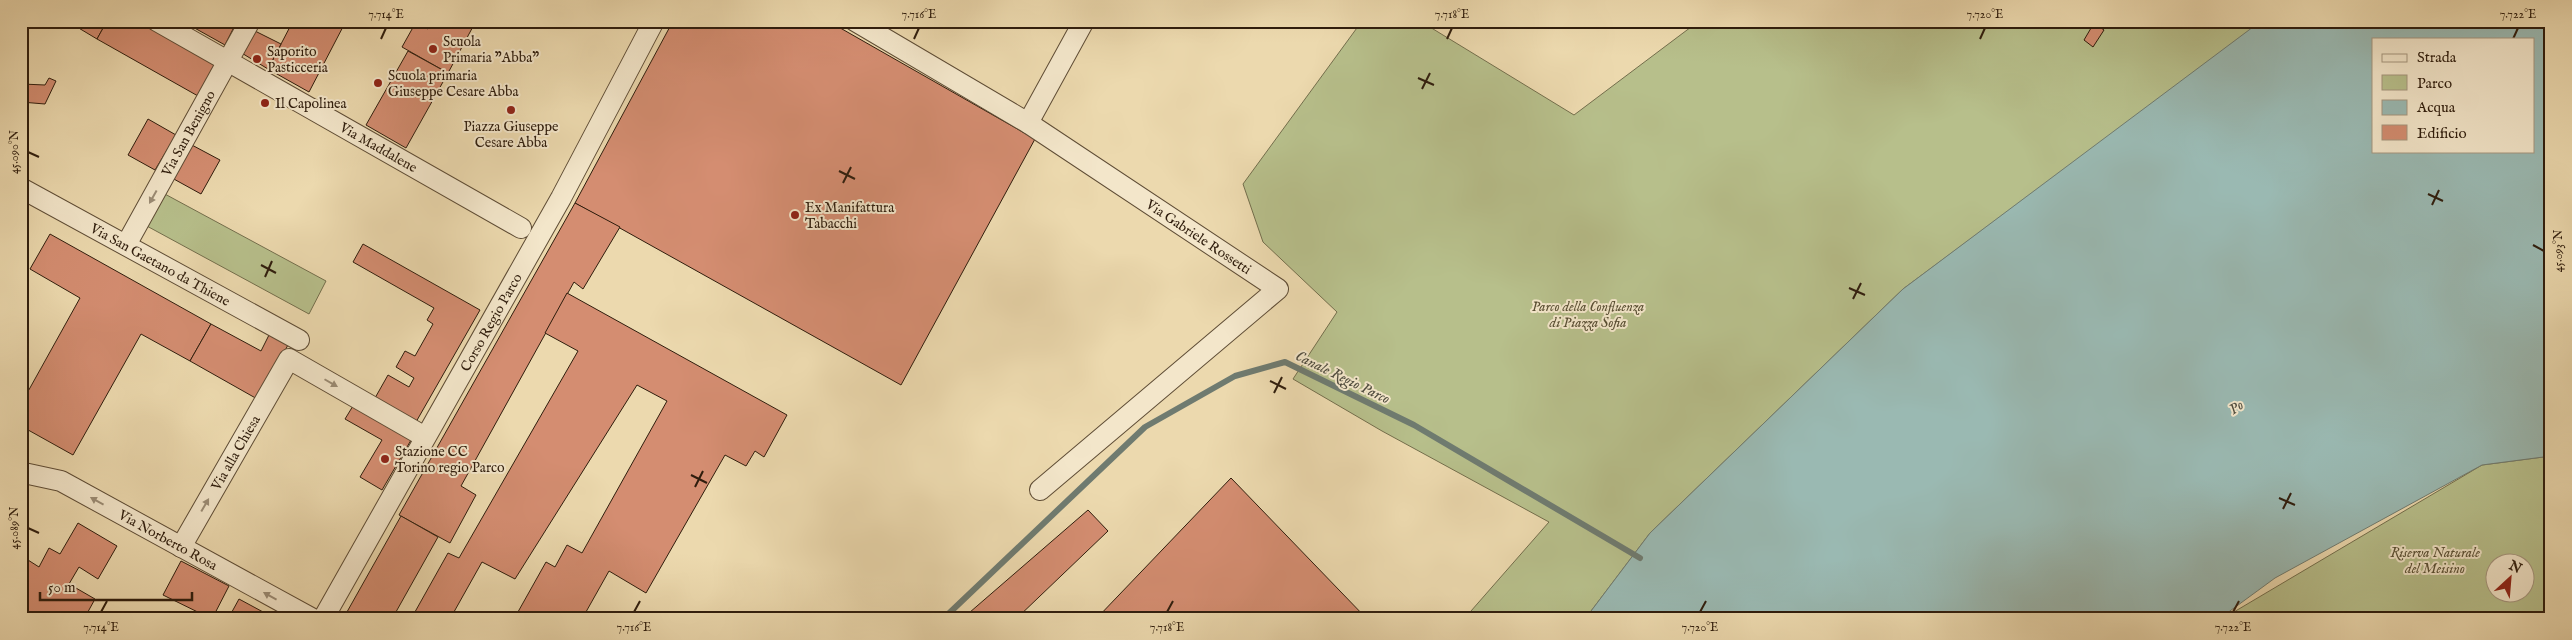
<svg xmlns="http://www.w3.org/2000/svg" width="2572" height="640" viewBox="0 0 2572 640" font-family="'IM FELL English',serif">
	<style>
		.green { fill: #b7bf8b; stroke: #736e4c; fill-rule: evenodd }
		.water { fill: #9ab9b2; stroke: #6f7b70; fill-rule: evenodd }
		.lines { fill: none; stroke-linecap: round; stroke-linejoin: round }
		.stream { stroke: #6f7b70; stroke-width: 6 }
		.building { fill: #d48d71; stroke: #2f1d0d }
		.minor-casing { stroke: #5e4c35; stroke-width: 22 }
		.minor { stroke: #f3e6ca; stroke-width: 20 }
		.oneway { fill: #9b8c75 }
		.ticks { fill: none; stroke: #2f1d0d; stroke-width: 2 }
		.poi-dot { fill: #8f2418; stroke: #f3e6ca; stroke-width: 2 }
		.labels { text-anchor: middle; stroke-width: 4; stroke-linejoin: round; paint-order: stroke }
		.poi-label { font-size: 14px; fill: #2f1d0d; stroke: #f3e6ca; text-anchor: start }
		.street-label { font-size: 14px; fill: #2f1d0d; stroke: #f3e6ca }
		.park-label { font-size: 14px; font-style: italic; fill: #584e33; stroke: #f3e6ca }
		.water-label { font-size: 15px; font-style: italic; fill: #4f4c3f; stroke: #f3e6ca }
		.neatline { fill: none; stroke: #2f1d0d; stroke-width: 2 }
		.ticks-label { font-size: 12px; text-anchor: middle; fill: #2f1d0d }
	</style>
	<rect width="100%" height="100%" fill="#ecd9ae"/>
	<filter id="stains"><feTurbulence type="fractalNoise" baseFrequency=".004" numOctaves="4"/><feColorMatrix values="0 0 0 0 .2 0 0 0 0 .09 0 0 0 0 .02 0 0 0 .5 -.17"/></filter>
	<radialGradient id="worn" r=".72"><stop offset=".6" stop-color="#630" stop-opacity="0"/><stop offset="1" stop-color="#630" stop-opacity=".3"/></radialGradient>
	<g class="green">
		<polygon points="1362,21 1420,21 1574,115 1699,21 2265,21 1903,289 1650,533 1585,619 1464,619 1549,522 1382,431 1293,379 1337,312 1263,242 1243,184"/>
		<polygon points="163,193 326,281 309,314 145,225"/>
		<path d="M2551 456V619H2222L2482 465ZM2494 562H2524V592H2494Z"/>
	</g>
	<path class="water" d="M2261 21H2551V456L2482 465 2275 578 2219 619H1585L1650 533 1903 289ZM2373 39H2533V151H2373Z"/>
	<g class="lines">
		<polyline class="stream" points="943,619 1145,427 1235,376 1285,362 1414,425 1640,558"/>
	</g>
	<g class="building">
		<polygon points="21,21 39,21 39,24 27,23 22,84 45,85 49,78 56,81 45,104 21,102"/>
		<polygon points="67,21 107,21 97,39"/>
		<polygon points="107,21 138,21 215,65 198,96 97,39"/>
		<polygon points="182,21 237,21 225,45"/>
		<polygon points="293,21 346,21 309,92 268,69"/>
		<polygon points="432,21 476,21 448,73 402,47 416,22 428,29"/>
		<polygon points="673,21 828,21 1035,139 901,385 575,203"/>
		<polygon points="2094,23 2104,30 2093,47 2084,40"/>
		<polygon points="253,30 281,44 268,69 240,52"/>
		<polygon points="408,51 448,73 406,148 366,125"/>
		<polygon points="148,119 176,135 155,170 128,155"/>
		<polygon points="190,144 220,160 201,194 172,178"/>
		<polygon points="575,203 620,227 583,289 574,282 461,486 476,495 450,543 399,515"/>
		<polygon points="50,234 211,324 190,361 141,334 73,455 21,426 21,404 80,298 30,269"/>
		<polygon points="363,244 480,310 416,422 375,398 388,375 409,387 414,378 396,367 405,351 415,356 433,324 427,320 434,308 353,262"/>
		<polygon points="567,293 787,415 764,457 755,451 746,466 725,455 646,593 609,571 582,619 514,619 546,562 555,567 567,545 582,553 667,401 637,385 515,579 482,562 450,619 411,619 448,553 459,558 578,351 545,333"/>
		<polygon points="211,324 261,351 270,333 289,343 259,400 190,361"/>
		<polygon points="356,401 414,435 382,490 360,477 382,440 345,419"/>
		<polygon points="1231,478 1367,619 1096,619"/>
		<polygon points="1088,510 1108,531 1016,619 962,619"/>
		<polygon points="401,516 438,537 392,619 343,619"/>
		<polygon points="78,523 117,546 98,579 79,567 69,584 95,599 84,619 21,619 21,571 28,560 39,567 49,548 60,554"/>
		<polygon points="181,561 229,586 212,619 163,595"/>
		<polygon points="239,599 276,619 228,619"/>
	</g>
	<g class="lines">
		<defs>
			<g id="minor">
				<path id="s1" d="M157 21 521 228"/>
				<path id="s2" d="M855 21 1028 123 1278 289 1040 490"/>
				<polyline points="1028,123 1084,21"/>
				<path id="s3" d="M21 188 299 340"/>
				<path id="s4" d="M126 245 250 21"/>
				<path id="s5" d="M21 477 24 473 61 481 313 619"/>
				<path id="s6" d="M181 547 289 359 425 437"/>
				<path id="s7" d="M323 619 561 198 654 21"/>
			</g>
		</defs>
		<use href="#minor" class="minor-casing"/>
		<use href="#minor" class="minor"/>
	</g>
	<defs><path id="oneway-solid" d="M-6-.8H1V-3.2L6.5 0L1 3.2V.8H-6Z" transform="scale(1.25)"/></defs>
	<g class="oneway">
		<use href="#oneway-solid" transform="translate(153 197) rotate(119)"/>
		<use href="#oneway-solid" transform="translate(331 383) rotate(30)"/>
		<use href="#oneway-solid" transform="translate(97 501) rotate(-151)"/>
		<use href="#oneway-solid" transform="translate(205 505) rotate(-60)"/>
		<use href="#oneway-solid" transform="translate(270 596) rotate(-151)"/>
	</g>
	<path class="ticks" d="M381 39 386 28M914 39 919 28M1447 39 1452 28M1980 39 1985 28M2513 39 2518 28M1418 78 1434 85M1422 89 1430 73M28 152 39 157M839 171 855 179M843 183 851 167M2428 194 2443 201M2432 205 2439 190M2533 245 2544 251M261 265 276 273M265 277 272 261M1849 288 1865 295M1853 299 1861 283M1270 381 1286 389M1274 393 1282 377M691 475 707 483M695 487 703 471M2279 498 2295 505M2283 509 2291 493M28 528 39 533M101 612 107 601M634 612 640 601M1167 612 1173 601M1700 612 1706 601M2233 612 2239 601"/>
	<g class="poi-dot">
		<circle cx="433" cy="49" r="5"/>
		<circle cx="257" cy="59" r="5"/>
		<circle cx="378" cy="83" r="5"/>
		<circle cx="265" cy="103" r="5"/>
		<circle cx="511" cy="110" r="5"/>
		<circle cx="795" cy="215" r="5"/>
		<circle cx="385" cy="459" r="5"/>
	</g>
	<g class="labels">
		<g class="poi-label">
			<text x="443" y="46">Scuola<tspan x="443" dy="16">Primaria "Abba"</tspan></text>
			<text x="267" y="56">Saporito<tspan x="267" dy="16">Pasticceria</tspan></text>
			<text x="388" y="80">Scuola primaria<tspan x="388" dy="16">Giuseppe Cesare Abba</tspan></text>
			<text x="275" y="108">Il Capolinea</text>
			<text x="511" y="131" text-anchor="middle">Piazza Giuseppe<tspan x="511" dy="16">Cesare Abba</tspan></text>
			<text x="805" y="212">Ex Manifattura<tspan x="805" dy="16">Tabacchi</tspan></text>
			<text x="395" y="456">Stazione CC<tspan x="395" dy="16">Torino regio Parco</tspan></text>
		</g>
		<g class="street-label">
			<text dy="5" stroke="none"><textPath href="#s4" startOffset="128">Via San Benigno</textPath></text>
			<text dy="5" stroke="none"><textPath href="#s1" startOffset="255">Via Maddalene</textPath></text>
			<text dy="5" stroke="none"><textPath href="#s2" startOffset="406">Via Gabriele Rossetti</textPath></text>
			<text dy="5" stroke="none"><textPath href="#s3" startOffset="159">Via San Gaetano da Thiene</textPath></text>
			<text dy="5" stroke="none"><textPath href="#s7" startOffset="341">Corso Regio Parco</textPath></text>
			<text dy="5" stroke="none"><textPath href="#s6" startOffset="109">Via alla Chiesa</textPath></text>
			<text dy="5" stroke="none"><textPath href="#s5" startOffset="165">Via Norberto Rosa</textPath></text>
		</g>
		<g class="park-label">
			<text x="1588" y="311">Parco della Confluenza<tspan x="1588" dy="16">di Piazza Sofia</tspan></text>
			<text x="2435" y="557">Riserva Naturale<tspan x="2435" dy="16">del Meisino</tspan></text>
		</g>
		<g class="water-label">
			<text transform="translate(1343 377) rotate(26)" y="5">Canale Regio Parco</text>
			<text transform="translate(2236 407) rotate(-34)" y="5">Po</text>
		</g>
	</g>
	<rect width="2572" height="640" fill="none" stroke="#ecd9ae" stroke-width="55"/>
	<rect x="2372" y="38" width="162" height="115" fill="#f3e6ca" stroke="#a5967e"/>
	<rect x="2382" y="54" width="25" height="8" fill="#f3e6ca" stroke="#a5967e"/>
	<text x="2417" y="62" font-size="15" fill="#2f1d0d">Strada</text>
	<rect x="2382" y="75" width="25" height="15" fill="#b7bf8b" stroke="#a5967e"/>
	<text x="2417" y="88" font-size="15" fill="#2f1d0d">Parco</text>
	<rect x="2382" y="100" width="25" height="15" fill="#9ab9b2" stroke="#a5967e"/>
	<text x="2417" y="112" font-size="15" fill="#2f1d0d">Acqua</text>
	<rect x="2382" y="125" width="25" height="15" fill="#d48d71" stroke="#a5967e"/>
	<text x="2417" y="138" font-size="15" fill="#2f1d0d">Edificio</text>
	<g transform="translate(2510 578) rotate(26)"><circle r="24" fill="#f3e6ca" stroke="#a5967e"/>
	<path d="M0-4L9 19L0 12L-9 19Z" fill="#8f2418"/>
	<text y="-8" font-size="14" font-weight="bold" text-anchor="middle" fill="#2f1d0d">N</text>
	</g>
	<path d="M40 592v8h152v-8" fill="none" stroke="#2f1d0d" stroke-width="2.5"/>
	<text x="48" y="592" font-size="15" fill="#2f1d0d" stroke="#f3e6ca" stroke-width="4" paint-order="stroke">50 m</text>
	<rect x="28" y="28" width="2516" height="584" class="neatline"/>
	<g class="ticks-label">
		<text x="386" y="18">7.714°E</text>
		<text x="919" y="18">7.716°E</text>
		<text x="1452" y="18">7.718°E</text>
		<text x="1985" y="18">7.720°E</text>
		<text x="2518" y="18">7.722°E</text>
		<text transform="translate(14 152) rotate(-90)" y="4">45.090°N</text>
		<text transform="translate(2558 251) rotate(-90)" y="4">45.093°N</text>
		<text transform="translate(14 528) rotate(-90)" y="4">45.089°N</text>
		<text x="101" y="631">7.714°E</text>
		<text x="634" y="631">7.716°E</text>
		<text x="1167" y="631">7.718°E</text>
		<text x="1700" y="631">7.720°E</text>
		<text x="2233" y="631">7.722°E</text>
	</g>
	<rect width="100%" height="100%" filter="url(#stains)"/>
	<rect width="100%" height="100%" fill="url(#worn)"/>
</svg>
